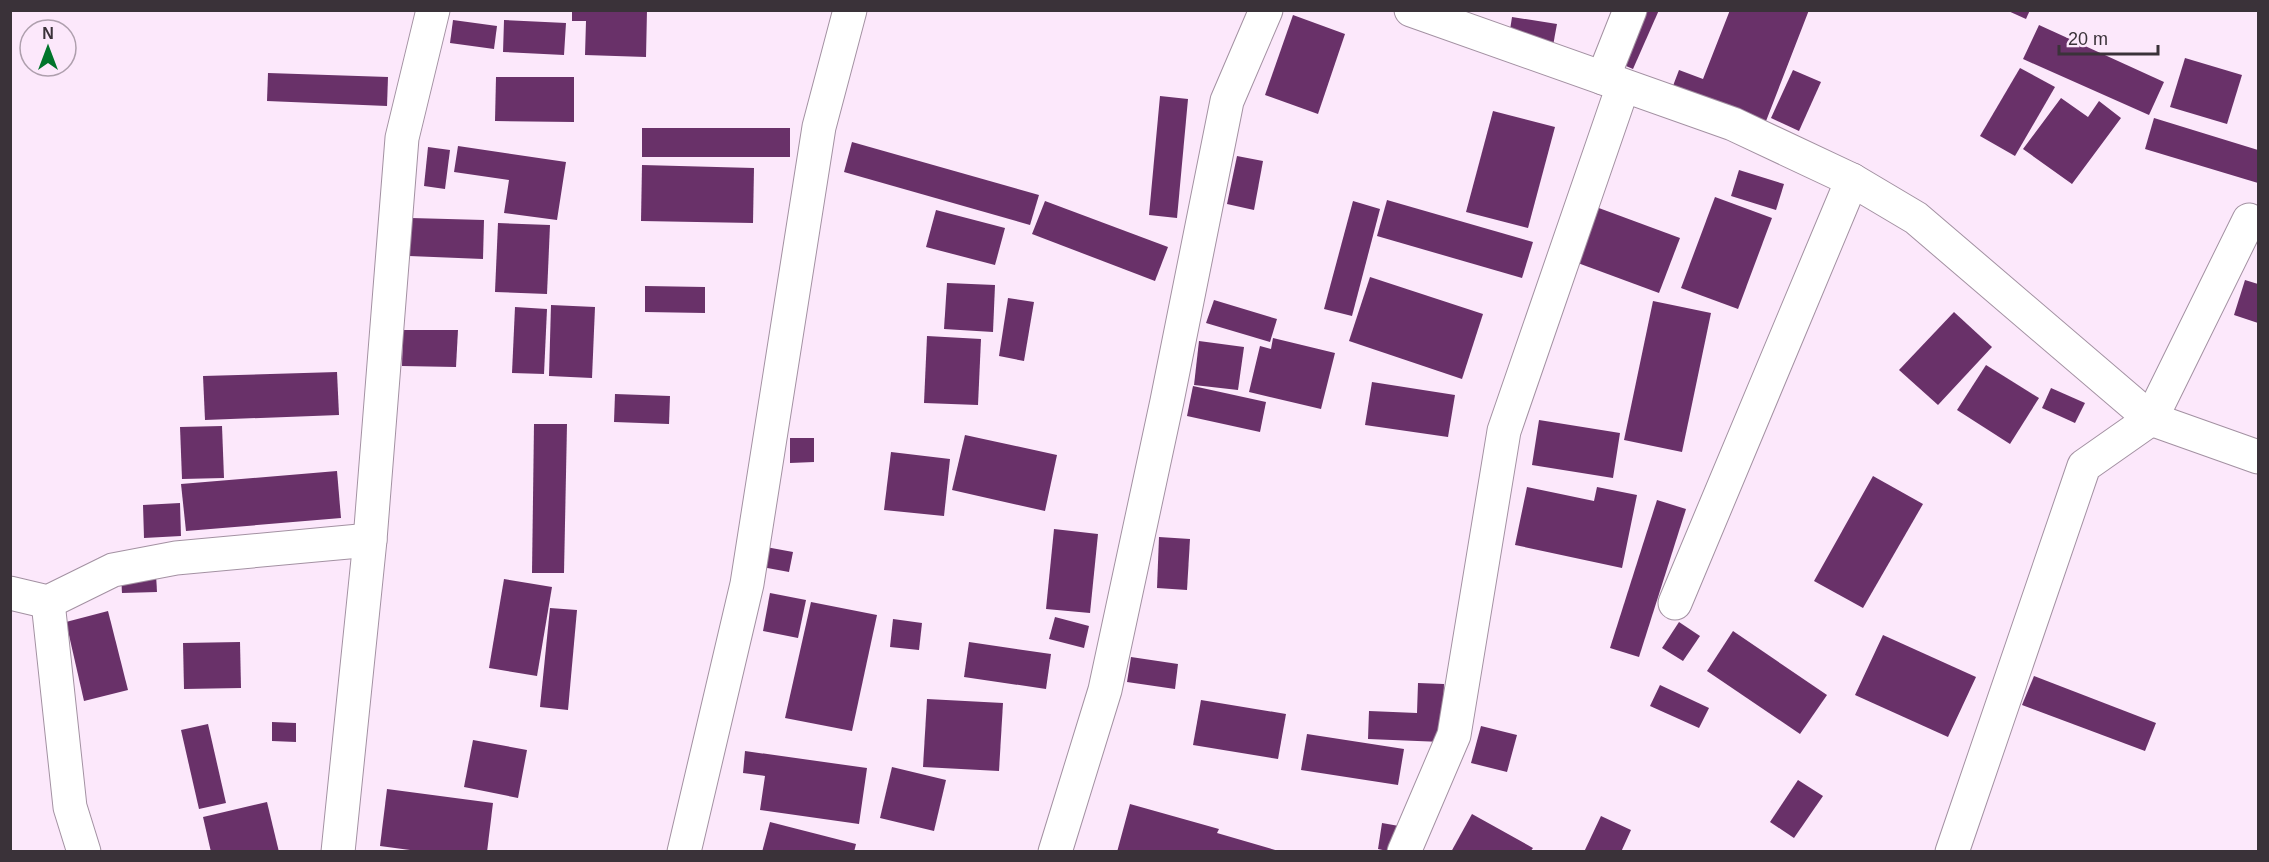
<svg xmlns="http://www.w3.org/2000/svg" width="2269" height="862" viewBox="0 0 2269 862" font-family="Arial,sans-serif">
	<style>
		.building { fill: #693169 }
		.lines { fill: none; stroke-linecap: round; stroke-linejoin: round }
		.minor-casing { stroke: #a391a2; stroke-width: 35 }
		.tertiary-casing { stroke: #a391a2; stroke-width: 35 }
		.minor { stroke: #fff; stroke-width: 33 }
		.tertiary { stroke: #fff; stroke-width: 33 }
	</style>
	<rect width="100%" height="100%" fill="#fce8fb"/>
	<g class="building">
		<polygon points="572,10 647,10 646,57 585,55 586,21 572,21"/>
		<polygon points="1625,10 1659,10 1633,69 1605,57"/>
		<polygon points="1730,10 1809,10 1761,134 1668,99 1679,70 1703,79"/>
		<polygon points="2006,10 2030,10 2026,19"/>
		<polygon points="1293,15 1345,34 1318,114 1265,95"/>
		<polygon points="1512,17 1557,24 1552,51 1508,43"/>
		<polygon points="453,20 497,26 494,49 450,43"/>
		<polygon points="504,20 566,23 564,55 503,52"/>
		<polygon points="2039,25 2164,82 2149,115 2023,59"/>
		<polygon points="2185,58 2242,75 2227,124 2170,107"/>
		<polygon points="2020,68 2055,87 2015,156 1980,136"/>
		<polygon points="1793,70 1821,82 1799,131 1771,118"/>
		<polygon points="268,73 388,77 387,106 267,101"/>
		<polygon points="496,77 574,77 574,122 495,121"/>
		<polygon points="1160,96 1188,99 1177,218 1149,215"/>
		<polygon points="2061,98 2088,117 2099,101 2121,118 2072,184 2023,149"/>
		<polygon points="1493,111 1555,127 1528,228 1466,212"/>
		<polygon points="2154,118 2258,150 2258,183 2145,149"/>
		<rect x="642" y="128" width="148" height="29"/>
		<polygon points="852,142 1039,195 1030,225 844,172"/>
		<polygon points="458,146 566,162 557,220 504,213 509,180 454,172"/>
		<polygon points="428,147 450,150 445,189 424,186"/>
		<polygon points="1237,156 1263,161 1254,210 1227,204"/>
		<polygon points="642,165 754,168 753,223 641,221"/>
		<polygon points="1739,170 1784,184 1776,210 1731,196"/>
		<polygon points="1715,197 1772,218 1738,309 1681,288"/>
		<polygon points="1387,200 1533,242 1522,278 1377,236"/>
		<polygon points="1045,201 1168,247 1155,281 1032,234"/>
		<polygon points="1353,201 1380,209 1352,316 1324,309"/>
		<polygon points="1588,204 1680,238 1659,293 1567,259"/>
		<polygon points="936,210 1005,228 995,265 926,247"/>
		<polygon points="411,218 484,220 483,259 409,256"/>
		<polygon points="498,223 550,225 547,294 495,292"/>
		<polygon points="1370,277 1483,314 1462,379 1349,341"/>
		<polygon points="2245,280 2258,284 2258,323 2234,315"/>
		<polygon points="947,283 995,285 993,332 944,329"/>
		<polygon points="645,286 705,287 705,313 645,312"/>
		<polygon points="1008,298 1034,302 1024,361 999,356"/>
		<polygon points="1214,300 1277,319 1270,342 1206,323"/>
		<polygon points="1653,301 1711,313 1682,452 1624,440"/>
		<polygon points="551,305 595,307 592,378 549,376"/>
		<polygon points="515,307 547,309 544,374 512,373"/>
		<polygon points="1954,312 1992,347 1938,405 1899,370"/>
		<polygon points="403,330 458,330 456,367 402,366"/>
		<polygon points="927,336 981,339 978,405 924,403"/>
		<polygon points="1273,338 1335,353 1321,409 1249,392 1260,346 1271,349"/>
		<polygon points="1199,341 1244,347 1238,390 1194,385"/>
		<polygon points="1986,365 2039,398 2010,444 1957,410"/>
		<polygon points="337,372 339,415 205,420 203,376"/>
		<polygon points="1372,382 1455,395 1448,437 1365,425"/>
		<polygon points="1193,386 1266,402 1260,432 1187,416"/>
		<polygon points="2051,388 2085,403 2075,423 2042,408"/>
		<polygon points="615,394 670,396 669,424 614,422"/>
		<polygon points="1539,420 1620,433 1613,478 1532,465"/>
		<polygon points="534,424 567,424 564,573 532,573"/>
		<polygon points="222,426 224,478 182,479 180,427"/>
		<polygon points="965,435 1057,455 1045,511 952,490"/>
		<polygon points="790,438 814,438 814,462 790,463"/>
		<polygon points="891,452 950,459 944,516 884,510"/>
		<polygon points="337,471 341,518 186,531 181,484"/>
		<polygon points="1873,476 1923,504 1863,608 1814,581"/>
		<polygon points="1527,487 1594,501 1597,487 1637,495 1622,568 1515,545"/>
		<polygon points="1657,500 1686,509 1639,657 1610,648"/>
		<polygon points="180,503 181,536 144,538 143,505"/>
		<polygon points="1054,529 1098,534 1090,613 1046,609"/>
		<polygon points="1159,537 1190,539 1187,590 1157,588"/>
		<polygon points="766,547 793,552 789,572 762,567"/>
		<polygon points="156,574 157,592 122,593 121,575"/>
		<polygon points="504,579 552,587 537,676 489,668"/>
		<polygon points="770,593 806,600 798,638 763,631"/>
		<polygon points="811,602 877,615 852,731 785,718"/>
		<polygon points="550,608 577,610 568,710 540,707"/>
		<polygon points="108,611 128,690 84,701 66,622"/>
		<polygon points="1055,617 1089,626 1084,648 1049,639"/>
		<polygon points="893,619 922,623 919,650 890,647"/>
		<polygon points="1679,622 1700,636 1683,661 1662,648"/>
		<polygon points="1733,631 1827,695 1800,734 1707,671"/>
		<polygon points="1883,635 1976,677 1948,737 1855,695"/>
		<polygon points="240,642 241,688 184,689 183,643"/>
		<polygon points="969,642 1051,654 1046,689 964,677"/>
		<polygon points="1131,657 1178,664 1175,689 1127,682"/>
		<polygon points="2034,676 2156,723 2145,751 2022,705"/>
		<polygon points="1418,683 1444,684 1442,742 1368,739 1369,711 1417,713"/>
		<polygon points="1660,685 1709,708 1699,728 1650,706"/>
		<polygon points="927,699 1003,703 999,771 923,767"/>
		<polygon points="1201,700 1286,714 1278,759 1193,745"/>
		<polygon points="272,722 296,723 296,742 272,741"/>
		<polygon points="208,724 226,803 199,809 181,730"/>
		<polygon points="1481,726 1517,735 1507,772 1471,763"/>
		<polygon points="1307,734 1404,749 1398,785 1301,770"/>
		<polygon points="473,740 527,750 518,798 464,787"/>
		<polygon points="745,751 867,768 859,824 760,810 765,776 743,773"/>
		<polygon points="892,767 946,780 934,831 880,818"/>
		<polygon points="1798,780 1823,796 1794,838 1770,822"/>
		<polygon points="387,789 493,803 487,852 425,852 380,846"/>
		<polygon points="267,802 279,852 211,852 203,817"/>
		<polygon points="1130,804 1219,829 1217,833 1282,852 1117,852"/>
		<polygon points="1472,814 1533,848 1530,852 1451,852"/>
		<polygon points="1601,816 1631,830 1621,852 1584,852"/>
		<polygon points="770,822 856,844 854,852 762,852"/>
		<polygon points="1382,823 1399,826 1392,852 1378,849"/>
	</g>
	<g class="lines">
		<defs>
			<g id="minor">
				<polyline points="1603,78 1630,10"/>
				<polyline points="10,593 48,602 113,570 176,558 370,540"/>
				<polyline points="48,602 70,807 84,852"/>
				<polyline points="1675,603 1852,180"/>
				<polyline points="338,852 370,540 402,138 433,10"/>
				<polyline points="684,852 747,584 819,127 850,10"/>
				<polyline points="1055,852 1105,690 1167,401 1227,101 1266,10"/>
				<polyline points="1404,852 1454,735 1504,431 1623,86"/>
				<polyline points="1952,852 2084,466 2151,419 2249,220"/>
			</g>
			<polyline id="tertiary" points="1411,10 1733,124 1852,180 1916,218 2151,419 2258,457"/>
		</defs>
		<use href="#minor" class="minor-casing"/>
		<use href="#tertiary" class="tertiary-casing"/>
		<use href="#minor" class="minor"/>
		<use href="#tertiary" class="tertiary"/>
	</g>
	<rect width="2269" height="862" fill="none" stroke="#3a3239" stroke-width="24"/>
	<g transform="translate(48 48)"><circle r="28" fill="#fce8fb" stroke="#ae9fad" stroke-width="1.5"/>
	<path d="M0-4.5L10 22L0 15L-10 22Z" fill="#00752b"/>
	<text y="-9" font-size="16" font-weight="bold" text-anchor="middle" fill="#3a3239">N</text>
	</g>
	<path d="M2059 45v9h99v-9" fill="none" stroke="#3a3239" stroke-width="3"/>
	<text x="2068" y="45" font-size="18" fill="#3a3239" stroke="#fce8fb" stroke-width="4.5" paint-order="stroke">20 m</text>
</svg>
